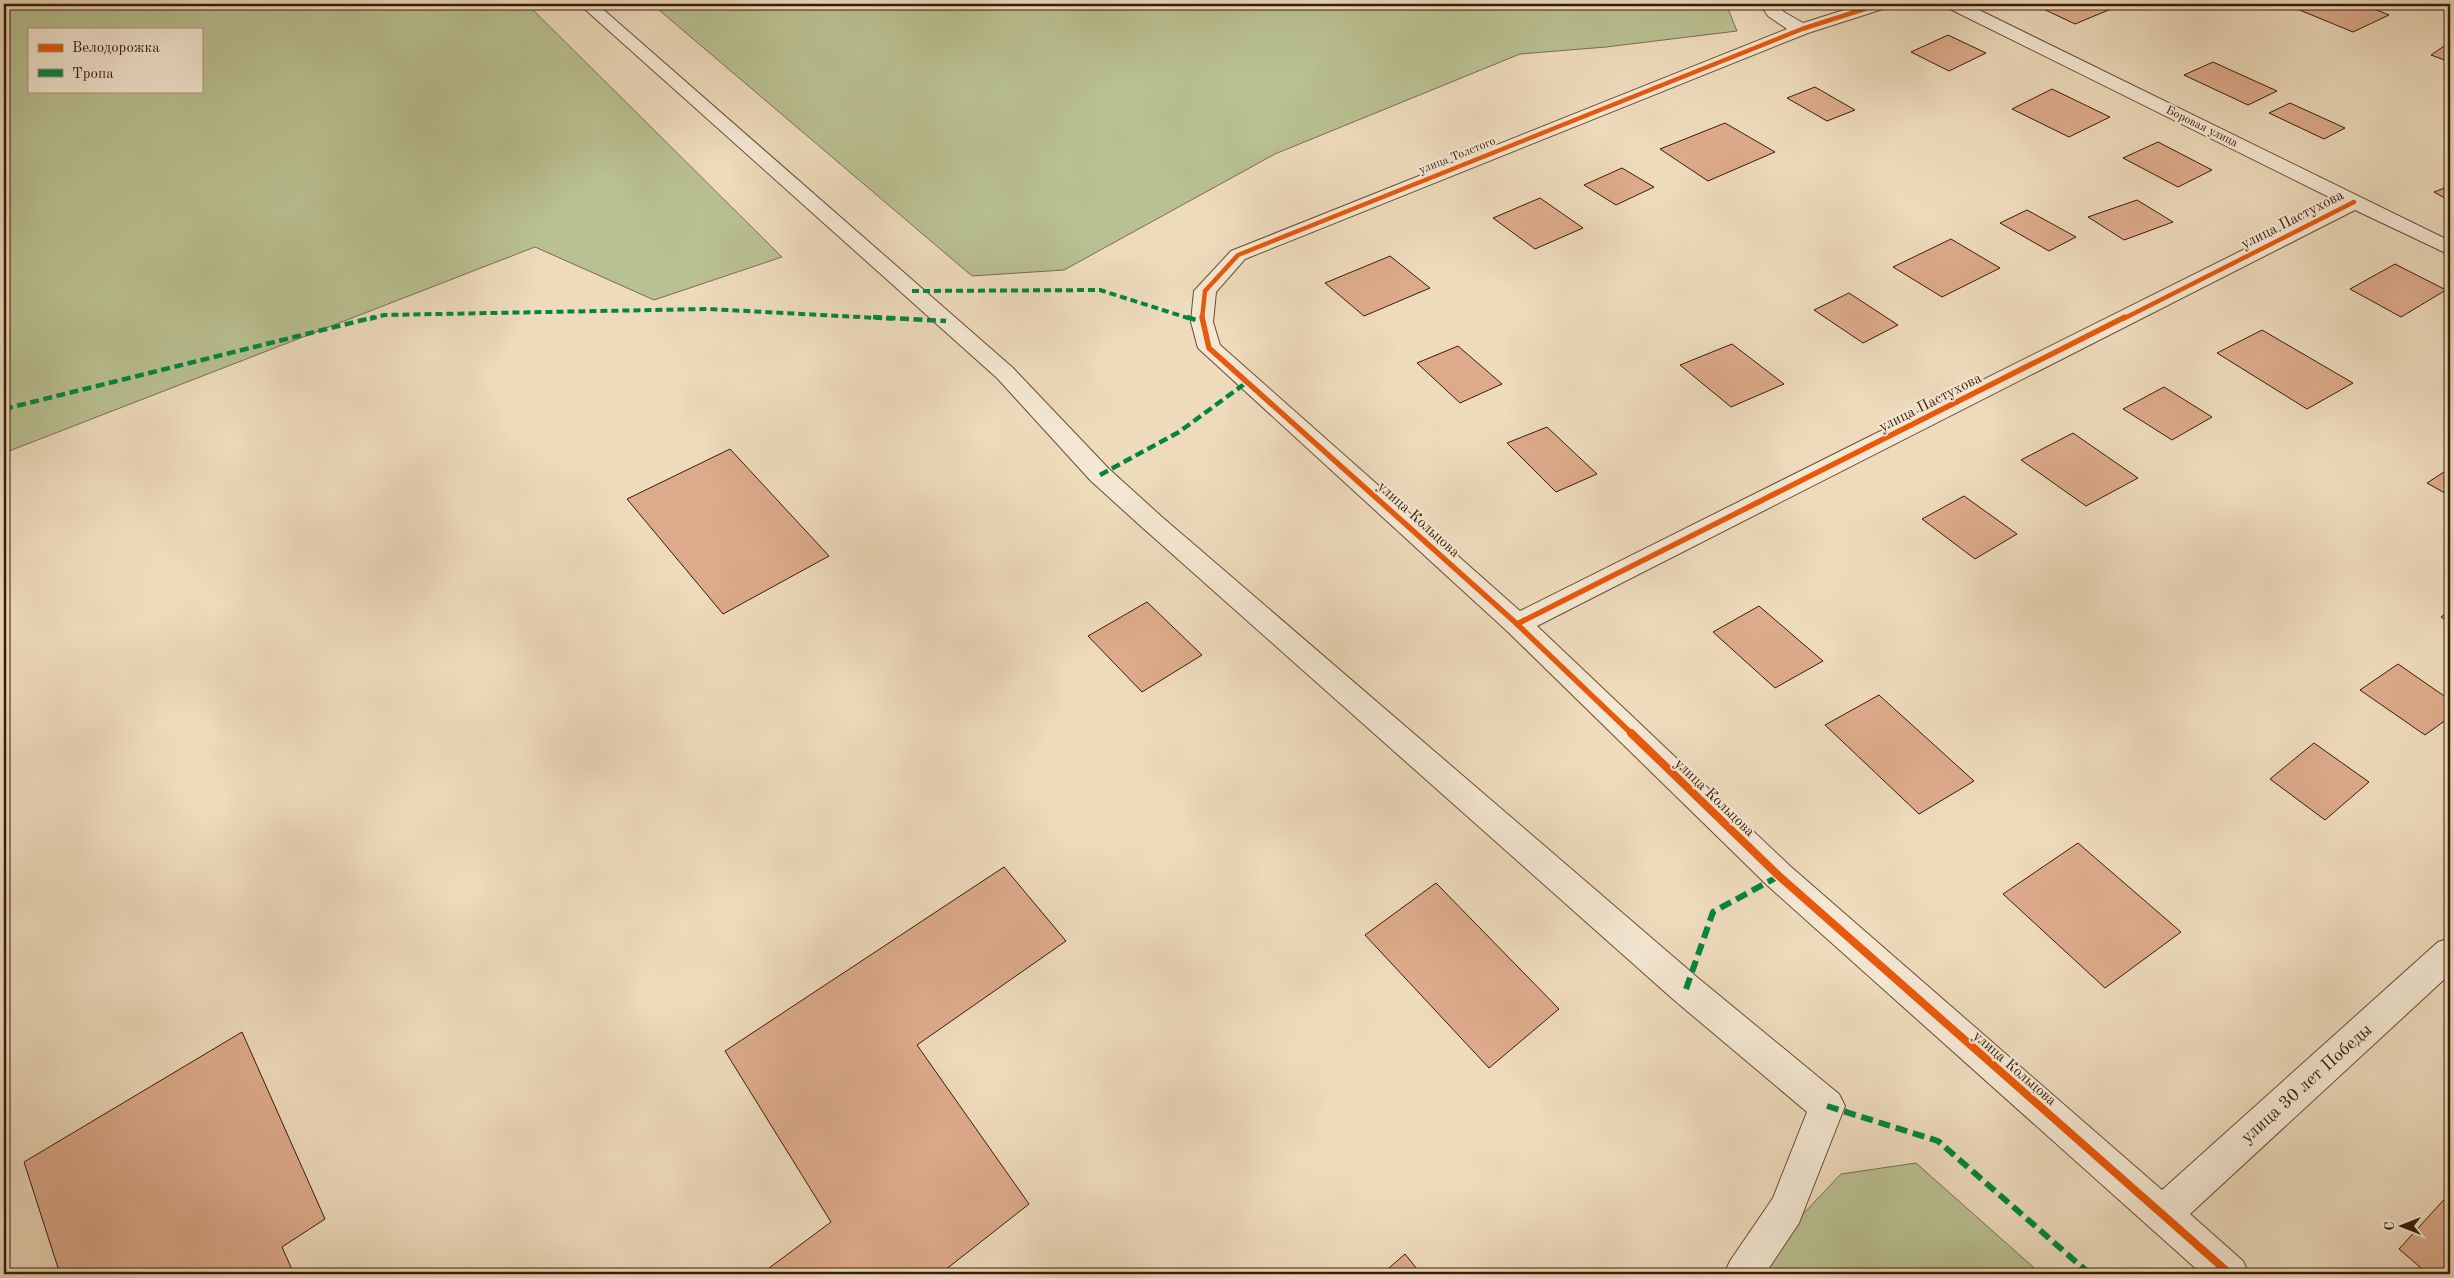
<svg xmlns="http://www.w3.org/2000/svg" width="2454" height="1278" viewBox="0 0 2454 1278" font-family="'Old Standard TT',serif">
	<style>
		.green { fill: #b9c091; stroke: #7a6e4c; fill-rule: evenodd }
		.building { fill: #ddab8b; stroke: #3a1b07 }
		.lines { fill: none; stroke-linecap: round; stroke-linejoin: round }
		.minor-casing { stroke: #674b34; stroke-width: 2 }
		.minor { fill: #f4e8d3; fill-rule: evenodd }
		.quiet-far2 { stroke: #00873e; stroke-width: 4; stroke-dasharray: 7 4; stroke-linecap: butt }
		.quiet-far1 { stroke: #00873e; stroke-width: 4.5; stroke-dasharray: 9 4.5; stroke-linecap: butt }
		.quiet { stroke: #00873e; stroke-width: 6; stroke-dasharray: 12 6; stroke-linecap: butt }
		.cycleway-far2-casing { stroke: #f4e8d3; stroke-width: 7 }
		.cycleway-far1-casing { stroke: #f4e8d3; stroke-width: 9 }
		.cycleway-casing { stroke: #f4e8d3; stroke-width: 11 }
		.cycleway-far2 { stroke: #e8590c; stroke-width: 4.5 }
		.cycleway-far1 { stroke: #e8590c; stroke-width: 5.5 }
		.cycleway { stroke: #e8590c; stroke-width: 8 }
		.labels { text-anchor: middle; stroke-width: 4; stroke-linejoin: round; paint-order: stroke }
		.far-street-label { font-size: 12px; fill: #3a1b07; stroke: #f4e8d3 }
		.street-label { font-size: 15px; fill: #3a1b07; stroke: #f4e8d3 }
		.near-street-label { font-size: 18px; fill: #3a1b07; stroke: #f4e8d3 }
	</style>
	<rect width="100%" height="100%" fill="#eedbbc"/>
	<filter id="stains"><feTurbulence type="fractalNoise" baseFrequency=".004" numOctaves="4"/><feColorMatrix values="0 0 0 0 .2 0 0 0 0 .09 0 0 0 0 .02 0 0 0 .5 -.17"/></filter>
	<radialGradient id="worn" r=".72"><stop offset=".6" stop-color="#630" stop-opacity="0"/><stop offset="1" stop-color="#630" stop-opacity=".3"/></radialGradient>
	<g class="green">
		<path d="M4 4H527L782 257 654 300 535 247 4 453ZM29 29H201V91H29Z"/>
		<polygon points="652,4 1726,4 1737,31 1606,47 1520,54 1275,154 1064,270 972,276"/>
		<polygon points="1916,1163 2041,1274 1746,1274 1841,1174"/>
	</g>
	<g class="building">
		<polygon points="2039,4 2099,4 2111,9 2075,24 2035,5"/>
		<polygon points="2285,4 2362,4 2389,15 2353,32"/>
		<polygon points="1948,35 1986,53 1949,71 1911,52"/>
		<polygon points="2450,42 2450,62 2431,55"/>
		<polygon points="2213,62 2277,91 2248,105 2184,75"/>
		<polygon points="1815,87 1855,110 1827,121 1787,98"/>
		<polygon points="2052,89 2110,117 2069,137 2012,109"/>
		<polygon points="2290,103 2345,128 2324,139 2269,113"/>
		<polygon points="1725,123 1775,152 1708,181 1660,149"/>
		<polygon points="2158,142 2212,170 2178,187 2123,158"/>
		<polygon points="1622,168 1654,187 1616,205 1584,185"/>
		<polygon points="2450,186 2450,201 2434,192"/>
		<polygon points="1540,198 1583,228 1535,249 1493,218"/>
		<polygon points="2137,200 2173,222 2124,240 2088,217"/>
		<polygon points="2027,210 2076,237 2049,251 2000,223"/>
		<polygon points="1951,239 2000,268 1942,297 1893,267"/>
		<polygon points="1390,256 1430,288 1364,316 1325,283"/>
		<polygon points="2395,264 2446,290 2401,317 2350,289"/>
		<polygon points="1849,293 1898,325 1863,343 1814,310"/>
		<polygon points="2262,330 2353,383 2307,409 2217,353"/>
		<polygon points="1732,344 1784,384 1731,407 1680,365"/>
		<polygon points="1458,346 1502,384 1460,403 1417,363"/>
		<polygon points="2164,387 2212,417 2172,440 2123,409"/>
		<polygon points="1547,427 1597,474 1556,492 1507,443"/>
		<polygon points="2073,433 2138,478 2086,506 2021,460"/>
		<polygon points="730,449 829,556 723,614 627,499"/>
		<polygon points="2450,468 2450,496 2427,483"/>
		<polygon points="1964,496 2017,534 1975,559 1922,519"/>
		<polygon points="1147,602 1202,655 1142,692 1088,636"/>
		<polygon points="1759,606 1823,661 1775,688 1713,632"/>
		<polygon points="2450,610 2450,623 2441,617"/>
		<polygon points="2398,664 2450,700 2450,717 2425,735 2360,690"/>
		<polygon points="1879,695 1974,781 1919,814 1825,725"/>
		<polygon points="2314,743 2369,782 2325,820 2270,779"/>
		<polygon points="2078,843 2181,932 2105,988 2003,894"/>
		<polygon points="1004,867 1066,941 917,1045 1029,1204 940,1274 761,1274 831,1222 725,1051"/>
		<polygon points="1436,883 1559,1009 1489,1068 1365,935"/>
		<polygon points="242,1032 325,1219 282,1247 294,1274 60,1274 24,1162"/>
		<polygon points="2450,1193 2450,1274 2428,1274 2399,1249"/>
		<polygon points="1405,1254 1421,1274 1382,1274"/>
	</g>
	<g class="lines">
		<defs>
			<g id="minor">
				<polygon points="579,4 597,4 1013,368 1109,469 1162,517 1698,978 1839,1094 1845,1106 1804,1210 1799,1223 1765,1274 1724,1274 1730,1261 1773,1198 1807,1112 1674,1000 1144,529 1091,481 997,378"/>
				<polygon points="1760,4 1776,4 1784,12 1803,23 1863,4 1889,4 1886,8 1808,33 1245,259 1216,292 1213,322 1220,345 1520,611 2339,202 1948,8 1946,4 1967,4 2450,241 2450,255 2355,210 1537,626 1790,866 2162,1190 2438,942 2450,938 2450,974 2190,1214 2243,1261 2249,1274 2202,1274 1768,886 1507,631 1198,348 1191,322 1194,291 1231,251 1787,29 1768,16"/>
			</g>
		</defs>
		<use href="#minor" class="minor-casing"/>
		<use href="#minor" class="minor"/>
		<g class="quiet-far2">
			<polyline points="912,291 1100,290 1191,319"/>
			<polyline points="370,319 384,315 708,309 897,319"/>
		</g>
		<g class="quiet-far1">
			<polyline points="873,317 946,321"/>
			<polyline points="1187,317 1202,322"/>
			<polyline points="4,409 375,317"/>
			<polyline points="1100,475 1179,432 1247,382"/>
		</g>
		<g class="quiet">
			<polyline points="1686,989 1713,912 1779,876"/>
			<polyline points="1827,1106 1938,1141 2090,1274"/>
		</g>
		<defs>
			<g id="cycleway-far2">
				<polyline points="1202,319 1205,291 1238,255 1802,29 1880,4"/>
				<polyline points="2123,319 2354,202"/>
			</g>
			<g id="cycleway-far1">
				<polyline points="1202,317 1209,348 1517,624 1632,734"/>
				<polyline points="1517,624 2125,317"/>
			</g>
			<polyline id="cycleway" points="1631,733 1779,876 2230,1274"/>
		</defs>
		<use href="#cycleway-far2" class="cycleway-far2-casing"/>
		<use href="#cycleway-far1" class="cycleway-far1-casing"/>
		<use href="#cycleway" class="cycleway-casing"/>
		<use href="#cycleway-far2" class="cycleway-far2"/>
		<use href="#cycleway-far1" class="cycleway-far1"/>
		<use href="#cycleway" class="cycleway"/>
	</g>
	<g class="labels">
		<g class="far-street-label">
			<text transform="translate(2202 126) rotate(26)" y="4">Боровая улица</text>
			<text transform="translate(1457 155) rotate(-22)" y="4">улица Толстого</text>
		</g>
		<g class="street-label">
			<text transform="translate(2292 219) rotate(-27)" y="5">улица Пастухова</text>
			<text transform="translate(1930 402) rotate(-27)" y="5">улица Пастухова</text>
			<text transform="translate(1419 519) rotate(42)" y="5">улица Кольцова</text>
			<text transform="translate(1715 797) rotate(44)" y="5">улица Кольцова</text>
			<text transform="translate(2015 1068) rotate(41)" y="5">улица Кольцова</text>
		</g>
		<g class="near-street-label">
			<text transform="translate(2306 1083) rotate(-42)" y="6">улица 30 лет Победы</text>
		</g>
	</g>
	<rect width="2454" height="1278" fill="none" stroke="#eedbbc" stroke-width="20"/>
	<rect x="5" y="5" width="2444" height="1268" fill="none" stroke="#3a1b07" stroke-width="2.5"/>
	<rect x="10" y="10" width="2434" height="1258" fill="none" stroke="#3a1b07"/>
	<rect x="28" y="28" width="175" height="65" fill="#f4e8d3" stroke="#aa9681"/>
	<rect x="38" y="44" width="25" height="8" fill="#e8590c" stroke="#aa9681"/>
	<text x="72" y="52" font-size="15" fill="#3a1b07">Велодорожка</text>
	<rect x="38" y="69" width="25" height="8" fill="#00873e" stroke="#aa9681"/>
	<text x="72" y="78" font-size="15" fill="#3a1b07">Тропа</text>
	<g transform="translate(2402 1226) rotate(270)" stroke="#f4e8d3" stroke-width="4" paint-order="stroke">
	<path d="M0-4L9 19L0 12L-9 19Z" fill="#3a1b07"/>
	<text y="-8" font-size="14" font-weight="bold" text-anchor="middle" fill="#3a1b07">С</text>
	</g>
	<rect width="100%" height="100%" filter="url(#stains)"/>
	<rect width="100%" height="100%" fill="url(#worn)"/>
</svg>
